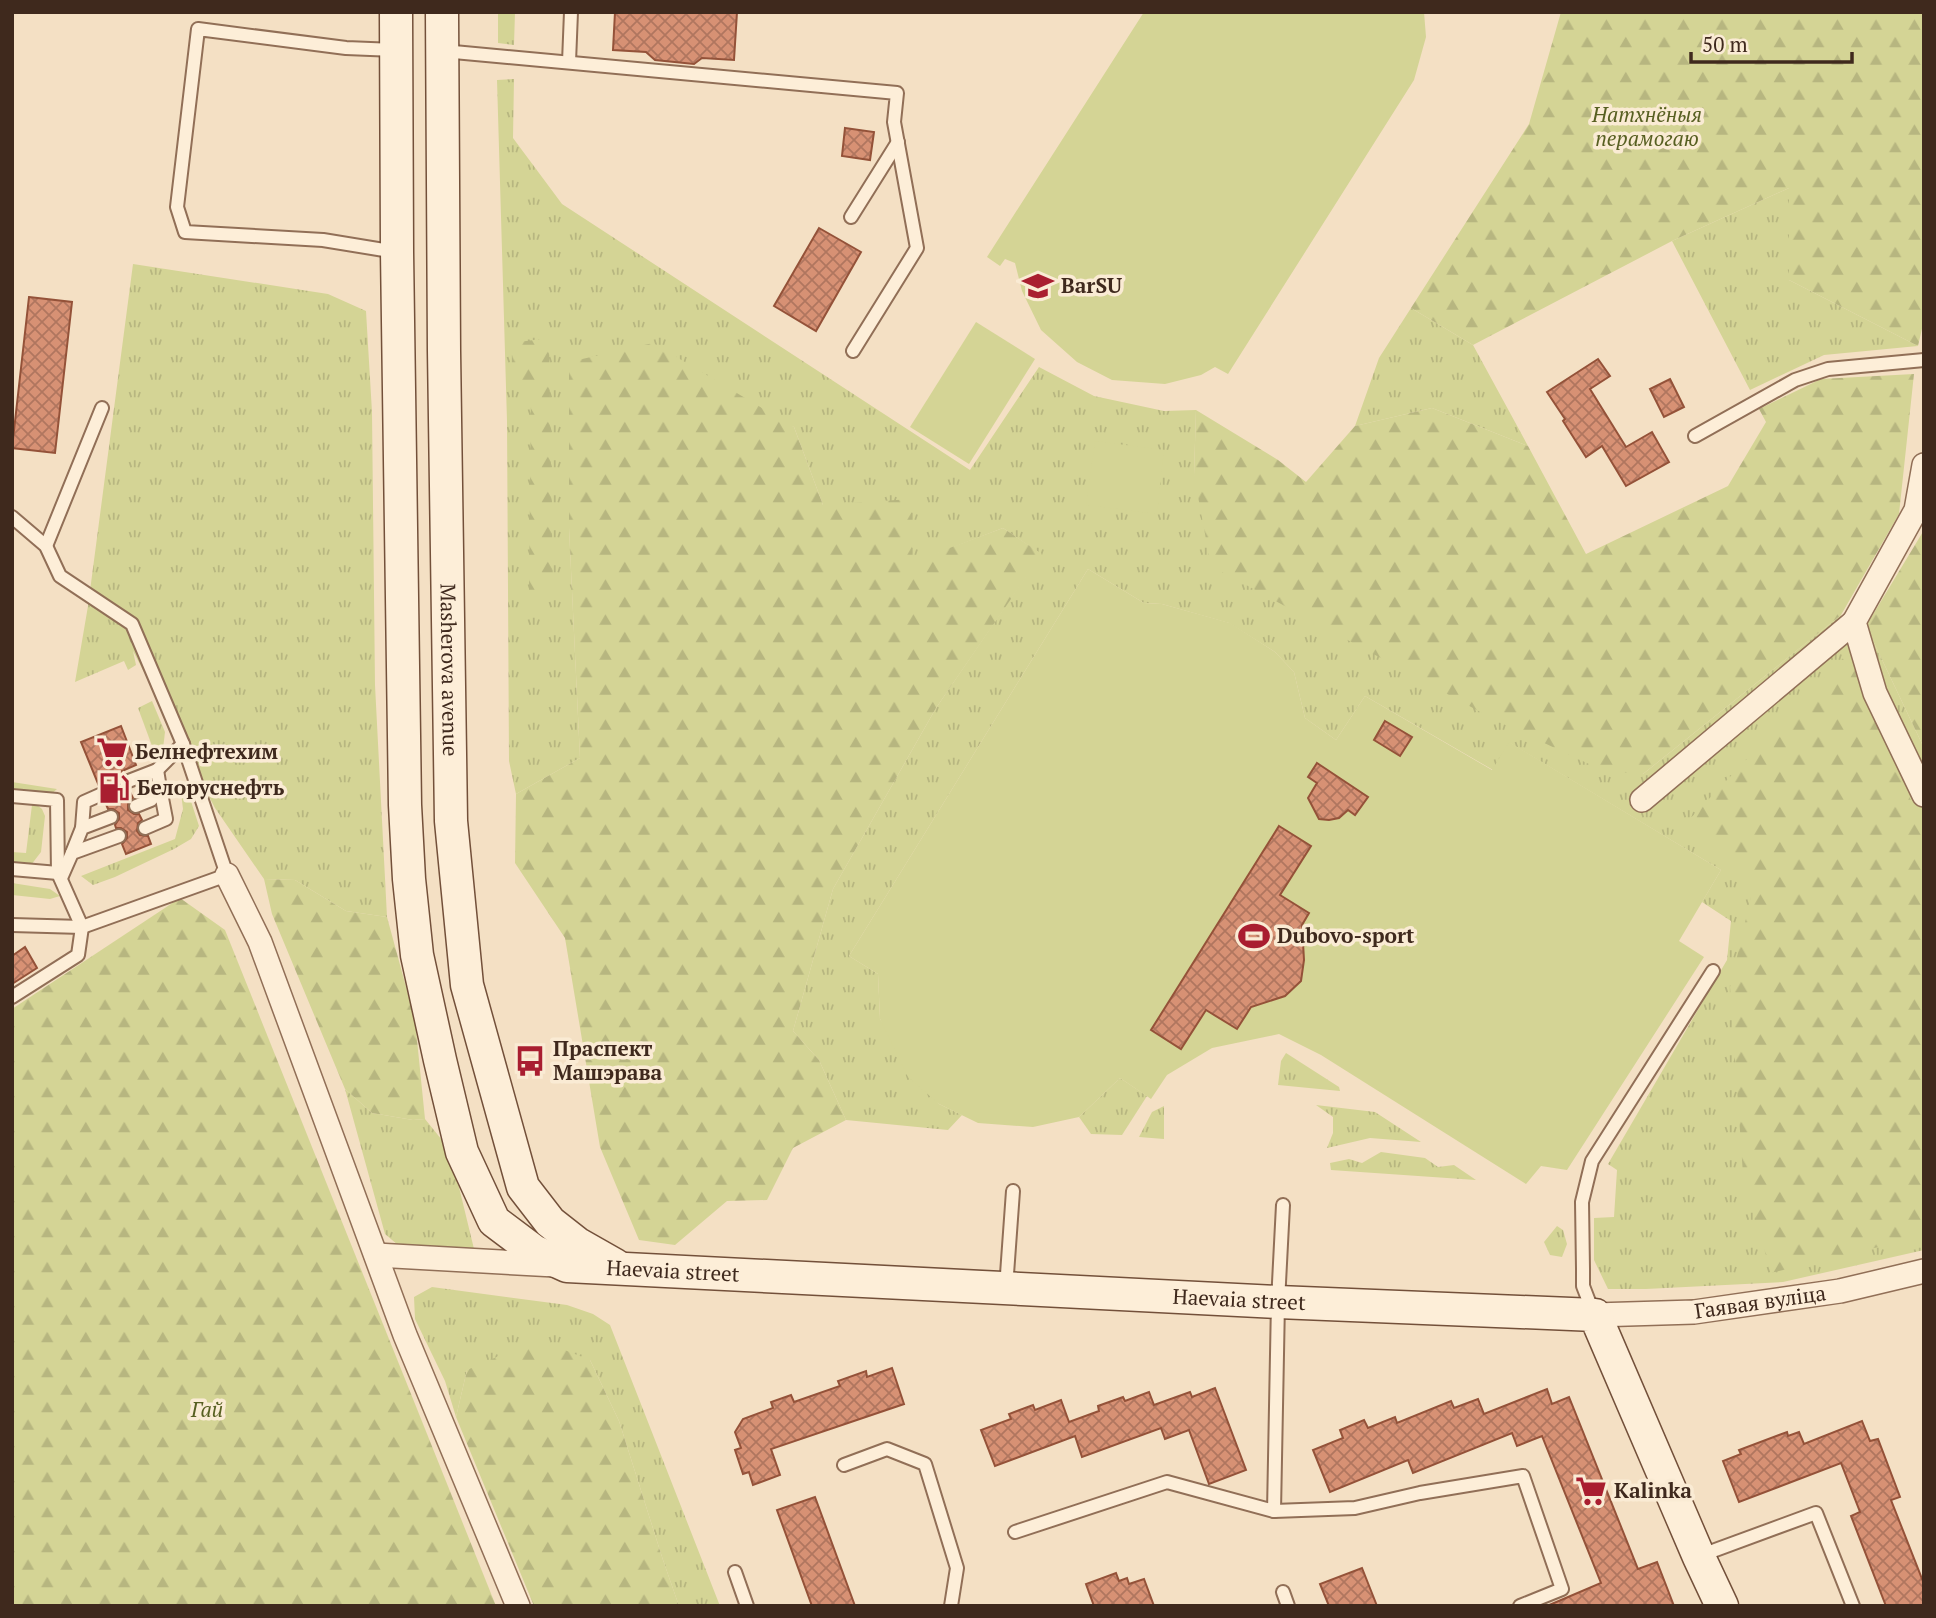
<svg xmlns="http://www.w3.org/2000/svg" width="1936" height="1618" viewBox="0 0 1936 1618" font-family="'PT Serif',serif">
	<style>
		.grass { fill: url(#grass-tufts) }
		.forest { fill: url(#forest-firs) }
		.garden { fill: #d4d495 }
		.building { fill: url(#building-cross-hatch); stroke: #945239; stroke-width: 2 }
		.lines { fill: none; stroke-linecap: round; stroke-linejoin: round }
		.lane-casing { stroke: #916f57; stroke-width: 16 }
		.street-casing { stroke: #916f57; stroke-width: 26 }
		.secondary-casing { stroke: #73503a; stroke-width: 35 }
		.lane { stroke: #fdeed8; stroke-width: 12 }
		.street { stroke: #fdeed8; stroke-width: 23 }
		.secondary { stroke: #fdeed8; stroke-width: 32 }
		.labels { text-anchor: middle; stroke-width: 7; stroke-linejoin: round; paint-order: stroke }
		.park-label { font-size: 21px; font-style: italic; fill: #575f21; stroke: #faebd4 }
		.poi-label { font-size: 21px; font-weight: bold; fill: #3f291d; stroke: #faebd4; text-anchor: start }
		.street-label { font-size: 21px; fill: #3f291d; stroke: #faebd4 }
	</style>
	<defs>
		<pattern id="grass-tufts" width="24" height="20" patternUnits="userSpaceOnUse" patternTransform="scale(1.75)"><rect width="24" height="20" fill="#d4d495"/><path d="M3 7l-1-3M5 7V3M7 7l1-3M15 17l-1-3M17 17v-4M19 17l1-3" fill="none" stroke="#b7b680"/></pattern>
		<pattern id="forest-firs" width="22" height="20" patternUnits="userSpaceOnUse" patternTransform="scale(1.75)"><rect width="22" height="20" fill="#d4d495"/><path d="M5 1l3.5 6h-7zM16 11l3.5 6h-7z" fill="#b7b680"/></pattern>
		<pattern id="building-cross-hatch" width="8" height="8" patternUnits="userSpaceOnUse" patternTransform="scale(1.75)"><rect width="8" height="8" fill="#d79174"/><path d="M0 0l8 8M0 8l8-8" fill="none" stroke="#b0765f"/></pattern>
	</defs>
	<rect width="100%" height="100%" fill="#f4e0c4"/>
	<g class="grass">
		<polygon points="498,12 515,12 514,45 498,43"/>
		<polygon points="514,79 513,138 562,204 970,470 1039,367 1094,396 1164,411 1196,410 1194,475 1643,774 1841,615 1850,642 1866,626 1924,748 1924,1250 1783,1282 1646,1289 1608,1289 1594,1260 1594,1218 1614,1217 1617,1170 1608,1164 1727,960 1731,921 1702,902 1721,870 1510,743 1493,770 1365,696 1336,740 1305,718 1294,672 1275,652 1229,623 1162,604 1144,603 1088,569 849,956 878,974 880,1019 939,1104 962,1115 948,1130 846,1120 819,1060 793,1031 833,889 936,708 1041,554 1003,528 912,563 823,505 794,427 569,362 569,528 580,758 516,794 509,761 507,421 497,80"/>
		<polygon points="1789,188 1789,280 1918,346 1824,355 1750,390 1672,241"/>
		<polygon points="133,264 328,294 366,311 372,412 375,685 387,917 346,911 295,880 264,879 215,808 133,651 136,665 128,670 124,661 75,682 88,606"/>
		<polygon points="1411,308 1473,345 1528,446 1432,408 1355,426 1379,358"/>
		<polygon points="152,701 165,732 163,749 155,754 138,708"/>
		<polygon points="12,782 57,789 50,795 12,788"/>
		<polygon points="188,792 199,826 191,839 174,849 115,877 93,885 81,876 175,839 183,809 181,793"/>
		<polygon points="32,805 37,805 42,809 45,816 41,852 31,865 12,864 12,852 26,853"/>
		<polygon points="12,883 50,889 60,896 50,899 12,895"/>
		<polygon points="1286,1053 1339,1087 1340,1091 1278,1085 1281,1061"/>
		<polygon points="1120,1078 1147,1096 1122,1135 1091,1134 1079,1117"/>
		<polygon points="345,1089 372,1113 413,1120 425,1119 450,1150 474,1249 424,1267 385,1234"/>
		<polygon points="1316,1105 1375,1112 1421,1142 1370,1138 1327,1148 1333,1133 1333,1117"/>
		<polygon points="1164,1106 1164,1139 1139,1137 1152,1112"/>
		<polygon points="1381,1152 1425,1158 1438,1167 1454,1165 1476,1180 1331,1170 1330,1163 1349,1159 1362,1163"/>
		<polygon points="1557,1226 1563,1230 1567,1244 1562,1257 1550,1255 1544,1242"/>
		<polygon points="432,1287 567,1305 593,1314 610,1325 720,1606 679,1606 663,1560 619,1421 590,1360 467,1370 456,1417 445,1381 415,1319 414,1297"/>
	</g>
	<g class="forest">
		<polygon points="1561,12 1924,12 1924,320 1918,346 1789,280 1789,188 1672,241 1473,345 1411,308 1529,124"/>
		<polygon points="549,338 553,591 529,595 531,388 515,384 511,343"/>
		<polygon points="653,343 794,427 823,505 911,499 912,562 1003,528 1042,554 936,708 833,889 793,1031 819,1060 846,1120 793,1148 767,1200 727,1201 675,1245 639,1240 600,1147 565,938 515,863 516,794 580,758 569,528 569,362"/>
		<polygon points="1914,374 1899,514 1841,615 1643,774 1604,771 1497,721 1211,566 1194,475 1196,410 1278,460 1306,482 1355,426 1432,408 1528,446 1586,554 1728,486 1766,422 1759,409 1821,379"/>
		<polygon points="1924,530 1924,748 1866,626"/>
		<polygon points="1848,653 1924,831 1924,1236 1771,1273 1743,1174 1730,987 1754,884 1685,824"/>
		<polygon points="264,879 295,880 346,911 387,917 415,1020 425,1119 413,1120 372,1113 345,1089 272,914"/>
		<polygon points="180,898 225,930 496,1606 12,1606 12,1009"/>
		<polygon points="547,1343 590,1360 619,1421 663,1560 679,1606 534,1606 456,1417 467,1370 508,1352"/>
	</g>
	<g class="garden">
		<polygon points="1144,12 1424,12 1426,37 1414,80 1228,374 1215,367 1201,375 1165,384 1112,380 1077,362 1041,330 1022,291 1015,263 1005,259 1000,266 987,257"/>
		<polygon points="976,322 1035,359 969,464 910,427"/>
		<polygon points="1095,441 1164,450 1157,514 1086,505"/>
		<polygon points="1088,569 1144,603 1162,604 1230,623 1275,652 1294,672 1305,718 1336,740 1365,696 1492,770 1509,742 1721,870 1679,941 1704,957 1567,1170 1541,1166 1526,1184 1321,1055 1279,1034 1212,1048 1167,1075 1151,1099 1120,1078 1079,1117 1033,1127 978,1123 939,1104 908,1077 880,1019 878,974 849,956"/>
	</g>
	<g class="building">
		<polygon points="615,12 737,12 734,60 702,58 694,64 655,60 646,52 613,50"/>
		<polygon points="845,128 874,132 870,160 842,156"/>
		<polygon points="819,228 861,252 816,331 774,306"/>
		<polygon points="29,297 72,302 55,453 12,448"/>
		<polygon points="1598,359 1610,376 1590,389 1626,447 1652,432 1669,462 1626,486 1602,446 1586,457 1563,421 1565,419 1547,392"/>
		<polygon points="1670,379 1684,407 1664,417 1650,389"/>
		<polygon points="1385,721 1412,737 1400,756 1374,740"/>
		<polygon points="121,726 136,765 122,771 123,774 119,777 118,784 121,789 129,790 133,798 128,804 128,810 134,814 139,814 142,820 138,823 137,831 140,835 148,836 151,844 126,854 122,844 127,838 127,832 121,828 116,828 115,825 119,819 119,813 113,809 108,809 105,802 109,799 110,791 107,787 99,786 81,742"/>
		<polygon points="1317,763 1368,797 1355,815 1348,810 1339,818 1329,820 1319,819 1308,798 1317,783 1308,777"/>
		<polygon points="1279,826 1311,846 1280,895 1309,913 1302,925 1304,960 1301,981 1285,996 1251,1007 1237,1029 1206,1010 1181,1049 1151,1030"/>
		<polygon points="25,947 37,968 12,984 12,956"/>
		<polygon points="892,1368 904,1404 771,1449 780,1475 753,1485 749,1472 743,1474 735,1450 741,1448 735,1432 743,1419 773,1408 771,1402 791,1395 794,1402 840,1386 838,1381 866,1371 867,1377"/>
		<polygon points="1215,1388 1246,1470 1209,1484 1189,1430 1165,1439 1161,1428 1082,1457 1075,1436 995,1466 981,1430 1011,1419 1009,1414 1033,1405 1035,1410 1061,1400 1069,1422 1099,1411 1098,1406 1123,1397 1125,1401 1149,1392 1154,1405 1190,1392 1192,1397"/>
		<polygon points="1547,1389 1552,1404 1569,1397 1638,1569 1657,1562 1674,1606 1547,1606 1601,1583 1542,1436 1517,1446 1512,1433 1413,1473 1408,1460 1330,1492 1313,1450 1343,1438 1340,1430 1364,1420 1368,1428 1395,1417 1397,1423 1451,1401 1454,1408 1478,1399 1484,1414"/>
		<polygon points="1862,1421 1870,1441 1878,1439 1900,1497 1891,1500 1924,1584 1924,1606 1886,1606 1851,1516 1860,1512 1841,1463 1739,1502 1723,1461 1741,1454 1739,1450 1787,1432 1788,1436 1799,1432 1804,1444"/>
		<polygon points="815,1497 855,1606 812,1606 777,1510"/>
		<polygon points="1362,1568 1377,1606 1329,1606 1320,1584"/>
		<polygon points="1116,1573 1119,1581 1127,1578 1129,1584 1144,1579 1154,1606 1094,1606 1086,1584"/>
	</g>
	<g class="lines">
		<defs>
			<g id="lane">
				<polyline points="395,50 346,48 198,29 177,207 185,232 323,240 396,252"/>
				<polyline points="443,51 897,93 894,122 917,248 853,351"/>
				<polyline points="569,62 571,12"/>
				<polyline points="851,217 898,142"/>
				<polyline points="1695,436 1795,380 1828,369 1924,360"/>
				<polyline points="12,517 46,546 60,576 132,624 183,744 227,875 82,927 12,925"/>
				<polyline points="46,546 102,408"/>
				<polyline points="157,770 183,744"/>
				<polyline points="126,782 157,770 160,788"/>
				<polyline points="12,796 57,800 58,873 82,927 78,955 12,997"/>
				<polyline points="136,806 151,800 160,788 166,819 145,828"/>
				<polyline points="82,828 84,802 102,794"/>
				<polyline points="72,853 82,828 111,817"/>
				<polyline points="12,869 58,873"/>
				<polyline points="61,878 72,853 119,836"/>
				<polyline points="1006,1288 1013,1191"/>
				<polyline points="1593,1312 1583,1286 1583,1269 1582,1202 1592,1161 1713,971"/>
				<polyline points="844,1465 887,1449 925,1464 957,1568 951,1606"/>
				<polyline points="1274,1511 1355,1508 1420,1493 1523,1476 1562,1589 1520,1606"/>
				<polyline points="1015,1532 1167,1482 1274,1511 1278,1302 1283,1205"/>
				<polyline points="1699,1556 1816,1513 1853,1606"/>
				<polyline points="735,1572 747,1606"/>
				<polyline points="1283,1592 1288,1606"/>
			</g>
			<g id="street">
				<polyline points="1924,465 1916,510 1854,622 1875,693 1924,795"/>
				<polyline points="1642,800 1854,622"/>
				<polyline points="227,875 260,942 405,1335 518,1606"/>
				<polyline points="376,1255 555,1265"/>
				<path id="s1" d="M1595 1315 1694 1312 1840 1291 1924 1271"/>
			</g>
			<g id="secondary">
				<path id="s2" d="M396 12 397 252 405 805 409 879 417 955 440 1060 462 1152 494 1221 534 1251 567 1266 1278 1302 1595 1315 1699 1557 1722 1606"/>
				<path id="s3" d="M442 12 444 351 451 821 467 985 523 1187 550 1222 578 1244 615 1265"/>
			</g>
		</defs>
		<use href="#lane" class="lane-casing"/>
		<use href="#street" class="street-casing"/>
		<use href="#secondary" class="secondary-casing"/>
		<use href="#lane" class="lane"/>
		<use href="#street" class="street"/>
		<use href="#secondary" class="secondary"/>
	</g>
	<defs>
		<symbol id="university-bare" viewBox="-9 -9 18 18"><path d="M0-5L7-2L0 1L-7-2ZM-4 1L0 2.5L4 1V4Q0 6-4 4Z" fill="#a91e30" stroke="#faebd4" stroke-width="2.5" paint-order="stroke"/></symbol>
		<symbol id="supermarket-bare" viewBox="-9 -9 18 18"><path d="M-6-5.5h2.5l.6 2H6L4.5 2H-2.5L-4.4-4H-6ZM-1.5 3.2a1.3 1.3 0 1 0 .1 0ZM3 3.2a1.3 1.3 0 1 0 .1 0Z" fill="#a91e30" stroke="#faebd4" stroke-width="2.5" paint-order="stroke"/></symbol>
		<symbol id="fuel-bare" viewBox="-9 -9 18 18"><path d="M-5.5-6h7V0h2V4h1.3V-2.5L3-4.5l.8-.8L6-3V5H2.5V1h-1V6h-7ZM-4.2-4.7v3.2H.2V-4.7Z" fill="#a91e30" stroke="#faebd4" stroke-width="2.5" paint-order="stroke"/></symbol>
		<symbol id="stadium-bare" viewBox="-9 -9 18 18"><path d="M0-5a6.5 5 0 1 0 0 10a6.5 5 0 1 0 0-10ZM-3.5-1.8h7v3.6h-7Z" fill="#a91e30" stroke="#faebd4" stroke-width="2.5" paint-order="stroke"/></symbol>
		<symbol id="bus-bare" viewBox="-9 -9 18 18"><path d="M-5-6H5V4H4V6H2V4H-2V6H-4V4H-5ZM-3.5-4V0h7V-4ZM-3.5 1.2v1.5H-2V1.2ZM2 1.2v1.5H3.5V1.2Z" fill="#a91e30" stroke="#faebd4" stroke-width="2.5" paint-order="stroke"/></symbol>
	</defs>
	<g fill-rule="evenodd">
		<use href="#university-bare" x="1016" y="264" width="44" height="44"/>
		<use href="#supermarket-bare" x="90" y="730" width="44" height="44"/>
		<use href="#fuel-bare" x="92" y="766" width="44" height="44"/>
		<use href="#stadium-bare" x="1232" y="914" width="44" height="44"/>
		<use href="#bus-bare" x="508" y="1039" width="44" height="44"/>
		<use href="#supermarket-bare" x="1569" y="1469" width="44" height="44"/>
	</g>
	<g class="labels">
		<g class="park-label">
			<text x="1647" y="122">Натхнёныя<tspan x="1647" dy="24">перамогаю</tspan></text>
			<text x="207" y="1417">Гай</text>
		</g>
		<g class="poi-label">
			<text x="1061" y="293">BarSU</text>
			<text x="135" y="759">Белнефтехим</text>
			<text x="137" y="795">Белоруснефть</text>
			<text x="1277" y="943">Dubovo-sport</text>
			<text x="553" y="1056">Праспект<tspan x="553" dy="24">Машэрава</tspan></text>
			<text x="1614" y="1498">Kalinka</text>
		</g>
		<g class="street-label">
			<text dy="7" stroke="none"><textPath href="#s3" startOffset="658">Masherova avenue</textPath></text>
			<text dy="7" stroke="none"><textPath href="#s2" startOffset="1414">Haevaia street</textPath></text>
			<text dy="7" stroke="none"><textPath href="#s2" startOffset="1981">Haevaia street</textPath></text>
			<text dy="7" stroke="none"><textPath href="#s1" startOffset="166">Гаявая вуліца</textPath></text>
		</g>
	</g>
	<rect width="1936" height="1618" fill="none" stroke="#3f291d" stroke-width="28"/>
	<path d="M1691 52v10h161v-10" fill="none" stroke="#3f291d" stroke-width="3.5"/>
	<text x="1702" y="52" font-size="21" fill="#3f291d" stroke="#faebd4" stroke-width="5" paint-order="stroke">50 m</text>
</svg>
